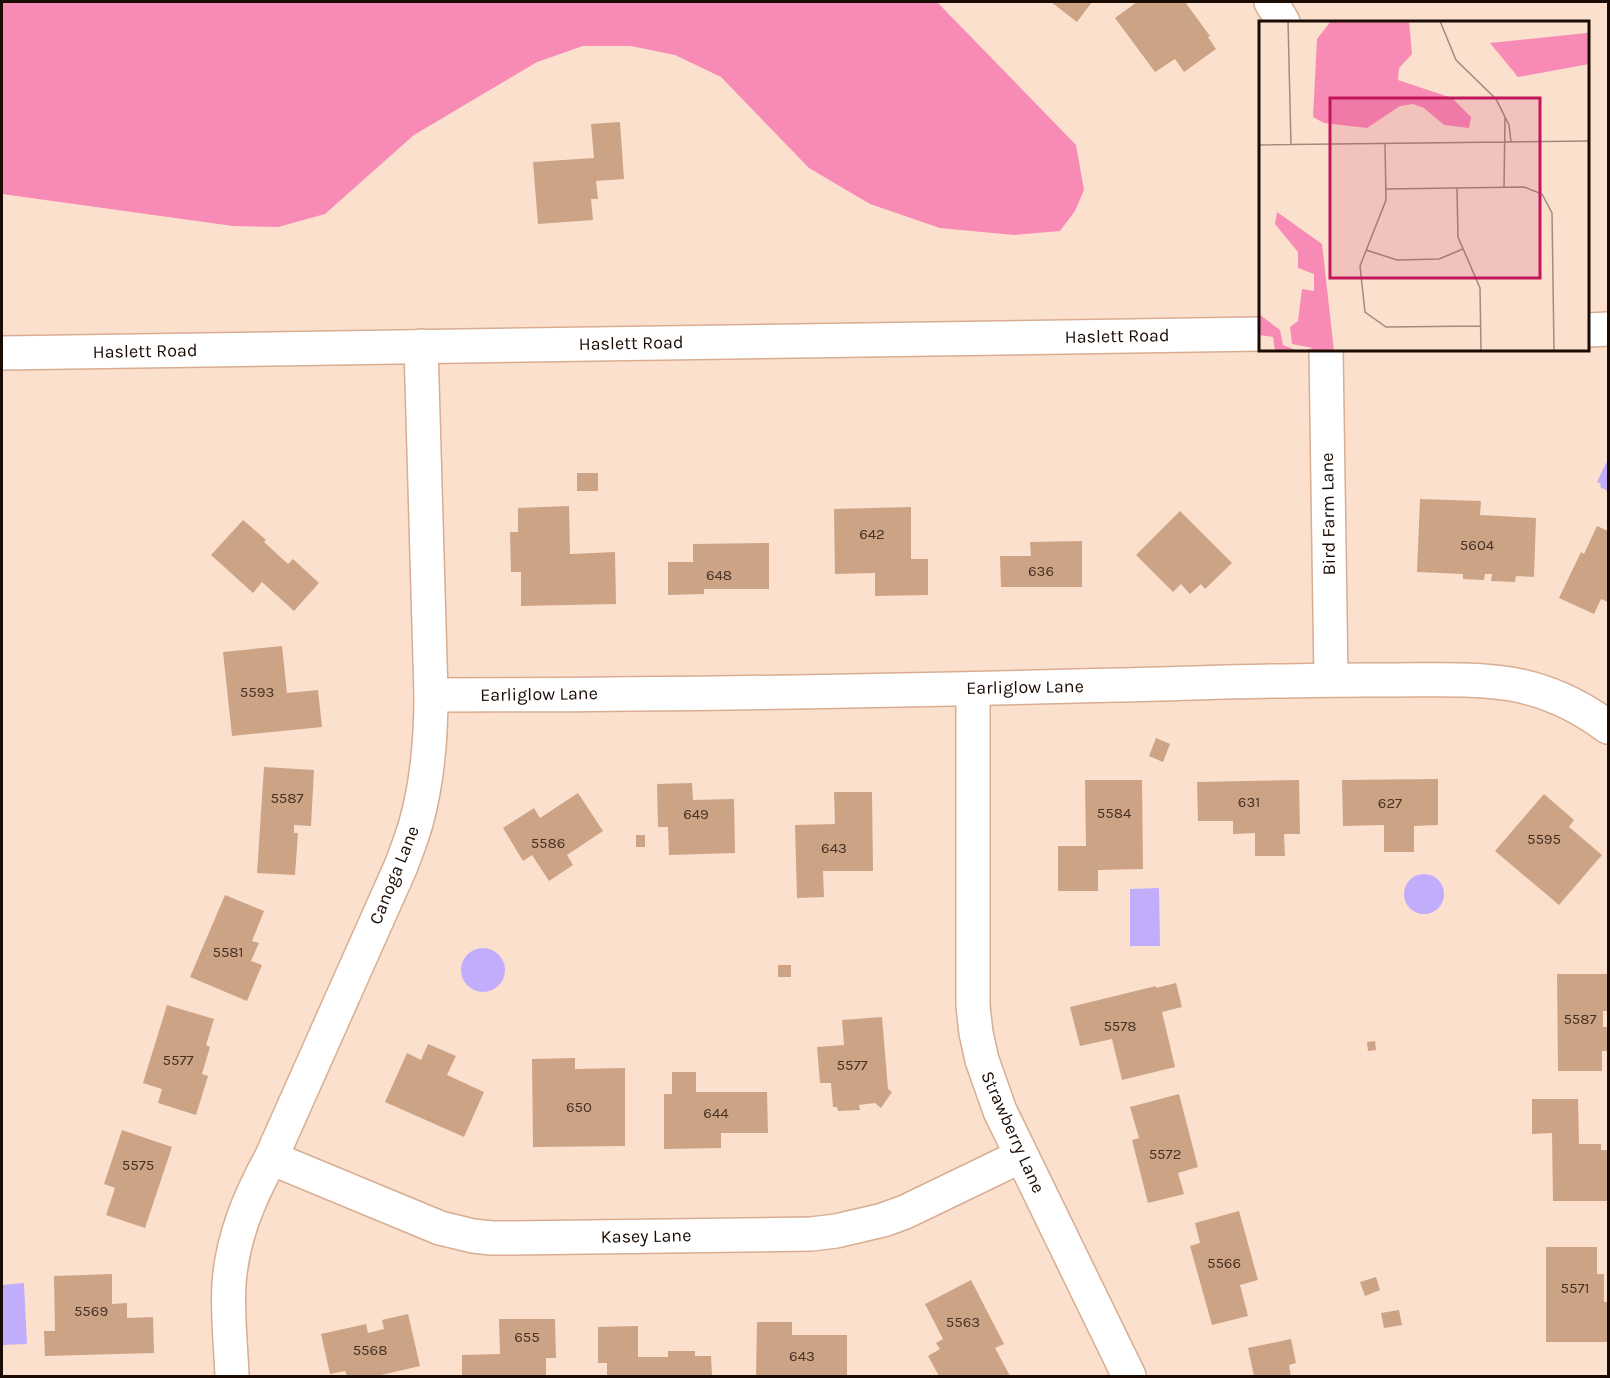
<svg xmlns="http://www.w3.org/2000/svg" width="1610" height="1378" viewBox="0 0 1610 1378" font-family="Karla,sans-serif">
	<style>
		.forest { fill: #f78bb5 }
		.water { fill: #c2adfc }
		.building { fill: #cda386 }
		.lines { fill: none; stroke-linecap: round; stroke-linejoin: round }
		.minor-casing { stroke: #d8ad90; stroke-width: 36 }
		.tertiary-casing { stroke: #d8ad90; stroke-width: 36 }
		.minor { stroke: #fff; stroke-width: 33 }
		.tertiary { stroke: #fff; stroke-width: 33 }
		.labels { text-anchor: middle; stroke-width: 6; stroke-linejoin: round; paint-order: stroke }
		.number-label { font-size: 15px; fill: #483224 }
		.street-label { font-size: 18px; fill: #1b0c03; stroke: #fff }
		.inset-road { fill: none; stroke: #a18b7d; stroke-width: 1.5 }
		.view { fill: #c2185b; fill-opacity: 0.15; stroke: #c2185b; stroke-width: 3 }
		.inset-edge { fill: none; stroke: #1b0c03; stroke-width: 3 }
	</style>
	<rect width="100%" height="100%" fill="#fbe0ce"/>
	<polygon class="forest" points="2,2 937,2 1076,145 1084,190 1075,211 1060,231 1014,235 940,228 870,204 809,168 721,77 675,55 631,46 583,46 537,62 414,135 325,214 278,227 233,226 2,194"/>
	<g class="water">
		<polygon points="1608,459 1608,491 1600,487 1601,484 1597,482"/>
		<circle cx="1424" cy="894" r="20"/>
		<polygon points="1159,888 1160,946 1130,946 1130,889"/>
		<circle cx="483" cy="970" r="22"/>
		<polygon points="24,1283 27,1344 2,1345 2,1285"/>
	</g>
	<g class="building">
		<polygon points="1051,2 1092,2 1077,22"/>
		<polygon points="1137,2 1185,2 1210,36 1208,37 1216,49 1184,72 1175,59 1155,72 1115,18"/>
		<polygon points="620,122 624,179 596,181 598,199 591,199 593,220 538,224 533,162 594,158 591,124"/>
		<rect x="577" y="473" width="21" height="18"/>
		<polygon points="1420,499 1481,501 1480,515 1536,518 1534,577 1516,576 1515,582 1491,581 1492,574 1485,574 1484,580 1463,579 1463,574 1417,572"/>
		<polygon points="569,506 570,554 615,552 616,604 521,606 521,572 511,572 510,532 518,532 518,508"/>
		<polygon points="911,507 911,559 928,559 928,595 875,596 875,573 835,574 834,509"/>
		<polygon points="1180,511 1232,563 1205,589 1201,584 1190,594 1181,584 1173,592 1136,555"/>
		<polygon points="243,520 266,540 264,542 288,564 293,559 319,583 294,611 262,582 253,593 211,555"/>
		<polygon points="1597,526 1608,531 1608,602 1601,599 1594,614 1559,598 1581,552 1584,554"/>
		<polygon points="1082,541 1082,587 1001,587 1000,556 1031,556 1030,542"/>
		<polygon points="769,543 769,589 704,589 704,594 668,595 668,562 693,562 693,544"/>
		<polygon points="282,646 287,693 318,690 322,727 232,736 223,652"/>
		<polygon points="1156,738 1170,744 1163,762 1149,756"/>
		<polygon points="264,767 314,770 311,826 294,825 294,833 298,833 295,875 257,873"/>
		<polygon points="1438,779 1438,825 1414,826 1414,852 1384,852 1384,825 1343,826 1342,780"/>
		<polygon points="1085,780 1142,780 1143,869 1098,870 1098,891 1058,891 1058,846 1086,846"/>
		<polygon points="1299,780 1300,834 1284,834 1285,856 1255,856 1255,833 1233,834 1233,821 1198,821 1197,782"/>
		<polygon points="692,783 693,800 734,799 735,853 669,855 668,827 658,827 657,784"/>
		<polygon points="834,792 872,792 873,871 823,871 824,897 797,898 795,825 835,824"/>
		<polygon points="578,793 603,831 567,855 573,865 549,881 532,855 523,861 503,828 534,808 540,818"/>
		<polygon points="1544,794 1574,820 1569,827 1602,855 1559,905 1495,851"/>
		<rect x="636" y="835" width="9" height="12"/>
		<polygon points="225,895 264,911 252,941 259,943 251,961 262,965 247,1001 190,977"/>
		<rect x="778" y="965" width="13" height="12"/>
		<polygon points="1557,974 1608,974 1608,1011 1603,1011 1603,1027 1607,1027 1607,1051 1602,1051 1602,1071 1558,1071"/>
		<polygon points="1176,983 1182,1007 1162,1012 1175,1067 1122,1080 1112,1039 1080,1046 1070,1007 1156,986 1156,988"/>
		<polygon points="167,1005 214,1019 206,1045 210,1047 202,1074 208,1076 196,1115 158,1103 162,1089 143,1083"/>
		<polygon points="882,1017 888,1089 892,1092 881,1108 875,1103 859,1105 860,1110 838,1111 837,1107 833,1107 831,1083 820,1083 817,1047 844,1045 842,1020"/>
		<polygon points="1375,1041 1376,1050 1368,1051 1367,1042"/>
		<polygon points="428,1044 456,1056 447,1075 484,1092 464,1137 385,1102 407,1053 421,1060"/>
		<polygon points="575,1058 575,1069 625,1068 625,1146 533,1147 532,1059"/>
		<polygon points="672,1072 696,1072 696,1092 767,1092 768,1133 721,1133 721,1148 664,1149 664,1094 672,1094"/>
		<polygon points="1179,1094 1198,1167 1178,1173 1184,1194 1148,1203 1132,1140 1139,1138 1130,1107"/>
		<polygon points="1532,1099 1578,1099 1579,1144 1601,1144 1601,1150 1608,1150 1608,1201 1553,1201 1552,1133 1532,1134"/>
		<polygon points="122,1130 172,1147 145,1228 106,1215 115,1188 104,1184"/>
		<polygon points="1239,1211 1258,1280 1240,1285 1248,1316 1212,1325 1190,1246 1200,1243 1195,1223"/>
		<polygon points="1546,1247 1597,1247 1597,1274 1604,1274 1604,1302 1608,1302 1608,1342 1546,1342"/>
		<polygon points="112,1274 112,1304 127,1303 127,1318 153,1317 154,1353 45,1356 44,1331 55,1331 54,1276"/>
		<polygon points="1376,1277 1380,1290 1365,1296 1360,1282"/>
		<polygon points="971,1280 1004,1344 995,1348 1010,1376 939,1376 928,1356 940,1349 936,1343 943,1339 925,1304"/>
		<polygon points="1399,1310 1402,1325 1384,1328 1381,1313"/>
		<polygon points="408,1314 420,1366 377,1376 347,1376 345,1371 330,1374 321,1334 366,1324 368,1333 384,1329 382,1320"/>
		<polygon points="499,1319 555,1319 556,1358 546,1358 546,1376 462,1376 462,1355 500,1354"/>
		<polygon points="757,1322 792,1322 792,1335 847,1335 847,1376 756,1376"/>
		<polygon points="638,1326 638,1357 668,1357 668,1351 695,1351 695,1356 711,1356 712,1376 607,1376 607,1363 598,1363 598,1327"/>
		<polygon points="1291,1339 1296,1363 1289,1365 1291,1376 1254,1376 1248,1348"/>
	</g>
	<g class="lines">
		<defs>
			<g id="minor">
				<polyline points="1271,2 1283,22"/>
				<polyline points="1326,350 1331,679"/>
				<polyline points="973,689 973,1006 976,1033 982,1060 1000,1111 1129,1376"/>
				<path d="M431 695C660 695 889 691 1117 685 1209 683 1300 679 1392 680 1432 680 1472 678 1511 684 1546 690 1580 706 1608 727"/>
				<polyline points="271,1158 440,1228 473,1236 492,1238 511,1238 811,1234 836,1231 883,1220 905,1212 1021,1156"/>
				<path d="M232 1376C231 1347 227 1313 229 1284 232 1239 249 1198 271 1158L401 866C406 852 412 838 416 823 428 780 431 738 431 695L421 346"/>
			</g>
			<g id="tertiary">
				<polyline points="1588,330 1608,329"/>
				<polyline points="2,353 1260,334"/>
			</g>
		</defs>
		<use href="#minor" class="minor-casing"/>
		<use href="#tertiary" class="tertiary-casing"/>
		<use href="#minor" class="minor"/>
		<use href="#tertiary" class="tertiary"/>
	</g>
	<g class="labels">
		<g class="number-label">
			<text x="872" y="539">642</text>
			<text x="1477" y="550">5604</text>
			<text x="1041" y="576">636</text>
			<text x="719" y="580">648</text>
			<text x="257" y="697">5593</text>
			<text x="287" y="803">5587</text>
			<text x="1249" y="807">631</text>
			<text x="1390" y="808">627</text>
			<text x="1114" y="818">5584</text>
			<text x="696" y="819">649</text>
			<text x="1544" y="844">5595</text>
			<text x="548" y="848">5586</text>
			<text x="834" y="853">643</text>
			<text x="228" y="957">5581</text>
			<text x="1580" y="1024">5587</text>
			<text x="1120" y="1031">5578</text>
			<text x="178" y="1065">5577</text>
			<text x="852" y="1070">5577</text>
			<text x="579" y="1112">650</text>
			<text x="716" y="1118">644</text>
			<text x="1165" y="1159">5572</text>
			<text x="138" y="1170">5575</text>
			<text x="1224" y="1268">5566</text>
			<text x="1575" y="1293">5571</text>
			<text x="91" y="1316">5569</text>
			<text x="963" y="1327">5563</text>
			<text x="527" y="1342">655</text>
			<text x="370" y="1355">5568</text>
			<text x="802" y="1361">643</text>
		</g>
		<g class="street-label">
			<text transform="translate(1117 336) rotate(-1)" y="6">Haslett Road</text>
			<text transform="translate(631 343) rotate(-1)" y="6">Haslett Road</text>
			<text transform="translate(145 351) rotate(-1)" y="6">Haslett Road</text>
			<text transform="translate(1328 514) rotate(-91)" y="6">Bird Farm Lane</text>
			<text transform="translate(1025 687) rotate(-1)" y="6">Earliglow Lane</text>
			<text transform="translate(539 694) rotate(-1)" y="6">Earliglow Lane</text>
			<text transform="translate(394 875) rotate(-68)" y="6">Canoga Lane</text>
			<text transform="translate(1013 1132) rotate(66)" y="6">Strawberry Lane</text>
			<text transform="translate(646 1236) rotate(-1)" y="6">Kasey Lane</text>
		</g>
	</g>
	<g transform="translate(1259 21)">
		<rect width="330" height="330" fill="#fbe0ce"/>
		<path d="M72 0H150L153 33 140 47 139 59 193 77 212 96 210 107 185 104 165 87 154 83 141 85 108 107 65 102 54 96 58 18ZM330 7V43L259 56 231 22 328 12ZM18 191 63 223 75 330H43L54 327 33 323 31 306 39 300 43 268 55 270V253L39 247V231L16 203ZM0 293 21 309 24 324 39 330H16L14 316 0 314Z" fill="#f78bb5"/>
		<path class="inset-road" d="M29 0 32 124M181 0 197 39 237 78 250 104 252 121M126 123 127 179 101 245 106 291 127 306 222 305M0 124 330 120M245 166 246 97M198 167 199 216 221 267 222 330M127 168 265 166 283 173 293 192 295 330M107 229 138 239 180 238 204 228"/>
		<path class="view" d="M71 77H281V257H71Z"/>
		<rect width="330" height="330" class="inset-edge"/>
	</g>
	<rect width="1610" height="1378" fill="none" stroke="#1b0c03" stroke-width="6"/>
</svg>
